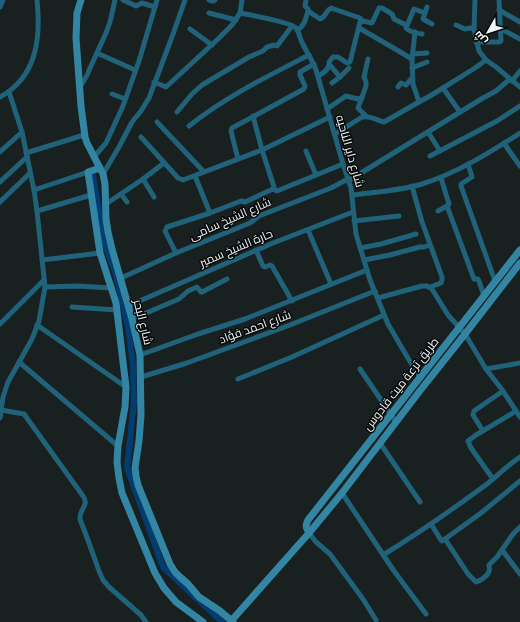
<svg xmlns="http://www.w3.org/2000/svg" width="520" height="622" viewBox="0 0 520 622" font-family="Manrope,Cairo,sans-serif">
	<style>
		.lines { fill: none; stroke-linecap: round; stroke-linejoin: round }
		.canal { stroke: #013d72; stroke-width: 6 }
		.street { stroke: #206279; stroke-width: 5 }
		.secondary { stroke: #3386a3; stroke-width: 7 }
		.labels { text-anchor: middle; stroke-width: 3; stroke-linejoin: round; paint-order: stroke }
		.street-label { font-size: 12px; fill: #f0f4f4; stroke: #060909 }
	</style>
	<rect width="100%" height="100%" fill="#192020"/>
	<g class="lines">
		<polyline class="canal" points="93,176 105,245 116,275 128,327 133,365 134,402 127,468 163,567 222,622"/>
		<g class="street">
			<polyline points="123,0 136,6 142,3 155,7"/>
			<polyline points="209,0 213,1 215,0"/>
			<path d="M306 0 305 6 308 9V11L320 19C326 17 326 10 331 8L360 18 362 21"/>
			<polyline points="475,0 474,29 479,51 486,60 496,67 520,87"/>
			<polyline points="0,7 3,0"/>
			<polyline points="427,7 423,19 432,24"/>
			<polyline points="499,10 520,22"/>
			<polyline points="209,13 236,20"/>
			<path d="M240 13C250 15 291 22 296 28 299 31 299 36 301 40 305 50 312 59 316 70L343 164 351 188 356 234 370 280 388 324 409 360 420 377"/>
			<polyline points="456,25 465,29 470,28 474,29"/>
			<polyline points="359,28 397,50 412,59 413,84 419,102"/>
			<polyline points="190,29 212,45"/>
			<polyline points="501,29 520,39"/>
			<path d="M297 30C304 27 306 18 308 11"/>
			<path d="M422 34C416 33 409 32 406 28L414 9 425 13"/>
			<polyline points="476,42 499,42 501,41 499,0"/>
			<polyline points="97,53 135,70"/>
			<polyline points="413,54 427,53"/>
			<polyline points="412,59 415,32"/>
			<polyline points="330,65 340,77"/>
			<polyline points="412,68 427,62"/>
			<path d="M318 76C324 73 330 69 329 62L333 57H338L347 63 350 62 360 22 363 21 372 23 379 8H382L392 14 394 19 406 25"/>
			<polyline points="512,81 520,71"/>
			<polyline points="154,82 166,87 218,39 232,25 240,13 242,0"/>
			<polyline points="332,83 340,77 349,68"/>
			<polyline points="80,87 86,77 106,33 110,22 115,0"/>
			<polyline points="398,87 401,83 406,85 412,78"/>
			<polyline points="443,88 460,112"/>
			<polyline points="112,94 125,99"/>
			<path d="M0 97C37 77 41 38 37 0"/>
			<polyline points="327,109 346,96 358,99 362,98"/>
			<polyline points="177,112 192,94 202,85 249,57 263,51 267,47 274,45 277,46 292,26"/>
			<polyline points="253,116 262,150 275,190"/>
			<polyline points="366,116 358,108 366,86 366,82 364,77 368,59"/>
			<polyline points="157,122 204,172"/>
			<path d="M189 126C225 97 268 76 309 55"/>
			<polyline points="428,132 440,151"/>
			<path d="M335 134 362 117C371 115 375 120 384 122L419 102 430 96 443 88 475 68 486 60"/>
			<polyline points="141,137 178,178 183,180 262,150 330,117"/>
			<polyline points="504,143 510,152 520,166"/>
			<polyline points="306,151 316,175"/>
			<polyline points="0,152 22,132"/>
			<polyline points="26,153 84,135"/>
			<polyline points="430,156 497,121 520,106"/>
			<polyline points="94,157 106,143 123,106 139,61 157,0"/>
			<polyline points="238,159 231,131 232,128 304,89 305,86 300,75 300,72 314,64"/>
			<polyline points="468,164 472,177 461,184 461,186 495,281"/>
			<polyline points="103,174 119,147 132,122 141,111 149,98 172,37 185,0"/>
			<polyline points="195,176 210,213"/>
			<polyline points="143,179 154,197"/>
			<polyline points="348,181 483,98 496,91 510,79"/>
			<polyline points="0,182 27,157"/>
			<polyline points="412,186 422,222 442,277 442,280 441,283 430,287"/>
			<polyline points="34,190 88,172"/>
			<polyline points="121,194 127,202"/>
			<path d="M352 195C375 192 399 191 422 184 457 173 489 153 520 133"/>
			<polyline points="0,202 30,173"/>
			<polyline points="106,204 143,179 164,163"/>
			<polyline points="447,206 474,279 478,279 479,281 484,296"/>
			<polyline points="37,211 91,195"/>
			<polyline points="438,211 447,206 449,204 441,178"/>
			<polyline points="354,221 399,216"/>
			<polyline points="308,230 331,284"/>
			<polyline points="360,248 381,244 416,234"/>
			<polyline points="256,250 263,266 265,267 270,265 272,266 292,301"/>
			<polyline points="176,253 165,231 167,227 210,213 241,201 245,202 273,189 277,191 343,164"/>
			<polyline points="42,260 100,253"/>
			<polyline points="364,260 390,255 420,247 424,247 430,245"/>
			<polyline points="121,278 176,253 250,223 259,216 331,188 348,179"/>
			<polyline points="45,287 77,286 112,288"/>
			<polyline points="378,298 422,286 427,286 432,289 448,315 465,334 486,369 503,391 520,417"/>
			<polyline points="128,306 273,243 353,212"/>
			<polyline points="72,307 117,310"/>
			<polyline points="132,319 179,299 188,291 197,287 201,292 202,292 227,279"/>
			<polyline points="0,324 44,280"/>
			<polyline points="37,325 126,387"/>
			<polyline points="140,355 198,334 245,319 367,270"/>
			<polyline points="19,362 118,446"/>
			<polyline points="360,369 396,422"/>
			<polyline points="486,369 520,363"/>
			<polyline points="141,377 187,363 290,325 375,291"/>
			<polyline points="238,379 292,357 384,315"/>
			<path d="M1 410 24 414 83 496C90 506 79 508 80 519L89 543 99 571 103 580 109 587 141 615 146 622"/>
			<polyline points="0,418 3,397 8,382 32,339 39,321 45,287 37,211 34,190 22,132 9,92"/>
			<polyline points="483,431 473,415 474,411 503,391"/>
			<polyline points="380,443 420,502"/>
			<polyline points="493,479 471,448 468,441 476,435 516,411"/>
			<polyline points="342,493 394,571 426,614"/>
			<path d="M431 524 441 540 442 541 445 539 468 574 476 582C480 581 488 576 489 571 490 569 489 567 489 565L497 557 513 534 520 527"/>
			<polyline points="309,533 316,542 330,554 363,599 376,620"/>
			<polyline points="445,539 481,513 520,481"/>
			<polyline points="502,550 520,574"/>
			<path d="M383 555C419 533 453 509 487 484 498 475 508 465 520 457"/>
		</g>
		<g class="secondary">
			<polyline points="81,0 77,13 76,38 81,106 85,137 87,143 103,174 105,184 106,219 108,232 112,249 132,319 140,355 141,415 139,441 135,468 136,476 138,485 170,564 175,572 180,577 188,584 199,597 220,611 233,622"/>
			<polyline points="100,168 88,172 100,253 116,303 126,387 125,407 118,446 117,462 119,478 122,493 155,573 164,588 176,602 203,622"/>
			<path d="M309 533C306 528 305 526 308 520L520 250"/>
			<polyline points="232,620 309,533 342,493 419,392 465,334 520,263"/>
		</g>
	</g>
	<g class="labels">
		<g class="street-label">
			<text transform="translate(350 151) rotate(74)" y="4">شارع داير الناحيه</text>
			<text transform="translate(230 219) rotate(-24)" y="4">شارع الشيخ سامى</text>
			<text transform="translate(236 248) rotate(-23)" y="4">حارة الشيخ سمير</text>
			<text transform="translate(143 322) rotate(76)" y="4">شارع البحر</text>
			<text transform="translate(255 327) rotate(-20)" y="4">شارع احمد فؤاد</text>
			<text transform="translate(401 384) rotate(-52)" y="4">طريق ترعة ميت قادوس</text>
		</g>
	</g>
	<g transform="translate(488 32) rotate(231)" stroke="#060909" stroke-width="3" paint-order="stroke">
	<path d="M0-3L7 15L0 10L-7 15Z" fill="#f0f4f4"/>
	<text y="-6" font-size="11" font-weight="bold" text-anchor="middle" fill="#f0f4f4">ش</text>
	</g>
</svg>
